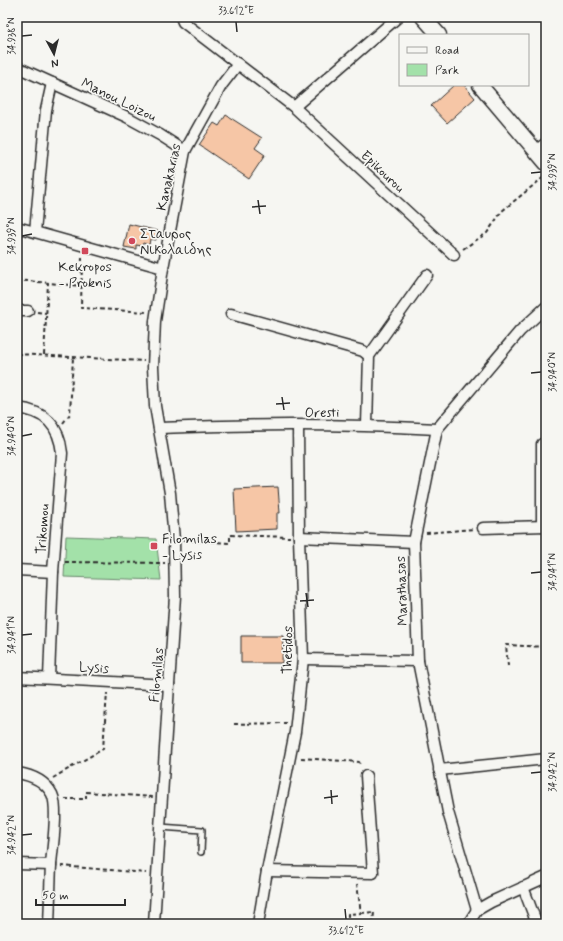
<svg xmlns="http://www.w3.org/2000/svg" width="563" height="941" viewBox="0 0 563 941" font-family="Mynerve,sans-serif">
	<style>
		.green { fill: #a3e1a9; stroke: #67866a }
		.building { fill: #f6c6a6; stroke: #2b2b2b }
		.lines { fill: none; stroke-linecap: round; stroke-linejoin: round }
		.lane-casing { stroke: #2b2b2b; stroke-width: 8 }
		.street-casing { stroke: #2b2b2b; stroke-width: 13 }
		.secondary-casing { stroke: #2b2b2b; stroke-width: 17 }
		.path { stroke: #2b2b2b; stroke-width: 2; stroke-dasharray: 4 3; stroke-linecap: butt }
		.lane { stroke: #f6f6f2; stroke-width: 5 }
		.street { stroke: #f6f6f2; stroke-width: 10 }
		.secondary { stroke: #f6f6f2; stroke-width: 14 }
		.ticks { fill: none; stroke: #2b2b2b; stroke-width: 1.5 }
		.poi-dot { fill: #d1495b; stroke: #f6f6f2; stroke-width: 1.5 }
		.labels { text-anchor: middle; stroke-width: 3.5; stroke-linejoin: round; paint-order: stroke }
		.street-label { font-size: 14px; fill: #2b2b2b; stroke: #f6f6f2 }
		.poi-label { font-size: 14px; fill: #2b2b2b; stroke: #f6f6f2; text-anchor: start }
		.neatline { fill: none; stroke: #2b2b2b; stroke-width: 1.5 }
		.ticks-label { font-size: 10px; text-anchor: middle; fill: #2b2b2b }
	</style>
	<rect width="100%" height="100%" fill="#f6f6f2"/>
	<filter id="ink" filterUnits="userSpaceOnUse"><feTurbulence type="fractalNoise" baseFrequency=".025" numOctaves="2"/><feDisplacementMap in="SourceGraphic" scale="8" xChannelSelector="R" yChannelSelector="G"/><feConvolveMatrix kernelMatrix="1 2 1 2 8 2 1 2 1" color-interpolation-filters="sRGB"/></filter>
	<g filter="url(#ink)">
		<polygon class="green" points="66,536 156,539 161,580 64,577"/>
		<g class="building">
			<polygon points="454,85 464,85 475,98 447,123 431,106"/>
			<polygon points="226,115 262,138 255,148 265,155 249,179 199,145 214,123 219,126"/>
			<polygon points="129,224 158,231 156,240 150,239 149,245 143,243 142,246 136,245 136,249 124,247"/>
			<polygon points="278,487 280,513 277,513 277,529 236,531 234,489"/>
			<polygon points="241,636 283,636 282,663 241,663"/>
		</g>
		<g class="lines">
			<defs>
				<polyline id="lane" points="160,827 202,830 201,852"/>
				<g id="street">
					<polyline points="181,17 183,22 294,107 454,255"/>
					<polyline points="17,67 127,117 160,135 185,151"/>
					<polyline points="294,107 398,17"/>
					<polyline points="536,151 546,143"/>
					<polyline points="17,227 163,268"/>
					<polyline points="35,232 46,110 52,83"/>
					<polyline points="17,311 28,311"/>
					<polyline points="231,314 363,351 369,356"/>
					<path d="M17 408C45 411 59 425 62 453L53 572 49 678"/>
					<polyline points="367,425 369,356 427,275"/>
					<path d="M159 428C252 424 345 424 437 429"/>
					<polyline points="542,526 542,444"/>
					<polyline points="483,528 546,526"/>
					<polyline points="299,537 414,542"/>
					<polyline points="17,570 53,572"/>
					<polyline points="303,659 418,661"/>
					<polyline points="17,677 169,685"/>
					<polyline points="439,770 546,759"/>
					<path d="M17 773C31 775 45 781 52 794 59 808 52 849 51 865 50 885 50 904 49 924"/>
					<polyline points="17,864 51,865"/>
					<polyline points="267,871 373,873 366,776"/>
					<polyline points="523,887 537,924"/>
					<polyline points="477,910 448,812 418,661 414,542 437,429 520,331 546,307"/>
					<polyline points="154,924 169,685 175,596 174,540 170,493 155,406 153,367 155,321 163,268 185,151 221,86 238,64"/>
					<polyline points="258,924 267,871 295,732 303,659 299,537 298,426"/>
					<polyline points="468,924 477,910 491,902 546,877"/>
				</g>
				<g id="secondary">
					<polyline points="423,17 439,35"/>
					<polyline points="480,85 546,163"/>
				</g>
			</defs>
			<use href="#lane" class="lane-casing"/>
			<use href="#street" class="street-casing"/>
			<use href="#secondary" class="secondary-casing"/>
			<g class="path">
				<polyline points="463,249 487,233 502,211 545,176"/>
				<polyline points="82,257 81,308 147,312"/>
				<polyline points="17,280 81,286"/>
				<polyline points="37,312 46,313"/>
				<polyline points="17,354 144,361"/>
				<polyline points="44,355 48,283"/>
				<polyline points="63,423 70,414 73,357"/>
				<polyline points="426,533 474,529"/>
				<polyline points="183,540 230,543 230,535 290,537"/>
				<polyline points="65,562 165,563"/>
				<polyline points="508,666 506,645 546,647"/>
				<polyline points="234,724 286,723"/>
				<polyline points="301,758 359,762 361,766"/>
				<polyline points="53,778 103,749 107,693"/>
				<polyline points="65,799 86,799 86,792 153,797"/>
				<polyline points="61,866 146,873"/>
				<polyline points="361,913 374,912 373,924"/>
				<polyline points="348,924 348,914 361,913 357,884"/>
			</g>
			<use href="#lane" class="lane"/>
			<use href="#street" class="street"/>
			<use href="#secondary" class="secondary"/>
		</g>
	</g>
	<path class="ticks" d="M236 22 237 32M22 36 32 35M531 173 541 172M258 200 260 214M252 207 266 206M22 236 32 234M531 373 541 372M282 397 284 410M276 404 290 403M22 436 32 434M531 573 541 572M306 593 308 607M300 601 314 600M22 635 32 634M531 773 541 772M331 790 332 804M324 798 338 796M22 835 32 834M345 909 346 919"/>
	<g class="poi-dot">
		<circle cx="132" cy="241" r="4"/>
		<rect x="81" y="247" width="8" height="8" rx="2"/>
		<rect x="150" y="542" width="8" height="8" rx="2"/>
	</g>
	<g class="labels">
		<g class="street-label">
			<text transform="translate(119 99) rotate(26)" y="5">Manou Loizou</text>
			<text transform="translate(383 171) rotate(43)" y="5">Epikourou</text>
			<text transform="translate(168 177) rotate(-77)" y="5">Kanakarias</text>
			<text transform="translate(322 412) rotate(-1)" y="5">Oresti</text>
			<text transform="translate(42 529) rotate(-86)" y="5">Trikomou</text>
			<text transform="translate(401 591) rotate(-92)" y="5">Marathasas</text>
			<text transform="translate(287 650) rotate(-89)" y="5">Thetidos</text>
			<text transform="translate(94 667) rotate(3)" y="5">Lysis</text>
			<text transform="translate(156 675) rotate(-85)" y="5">Filomilas</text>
		</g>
		<g class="poi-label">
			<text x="140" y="238">Σταυρος<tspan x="140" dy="16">Νικολαιδης</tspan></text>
			<text x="85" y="271" text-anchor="middle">Kekropos<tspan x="85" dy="16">- Proknis</tspan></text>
			<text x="162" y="543">Filomilas<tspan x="162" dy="16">- Lysis</tspan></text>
		</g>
	</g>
	<rect width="563" height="941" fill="none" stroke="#f6f6f2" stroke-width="44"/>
	<rect x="399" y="34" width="130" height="52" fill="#f6f6f2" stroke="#a5a5a2"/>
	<rect x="407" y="47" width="20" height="6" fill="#f6f6f2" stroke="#a5a5a2"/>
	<text x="435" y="54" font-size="12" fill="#2b2b2b">Road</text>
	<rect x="407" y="64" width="20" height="12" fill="#a3e1a9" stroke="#a5a5a2"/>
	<text x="435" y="74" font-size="12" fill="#2b2b2b">Park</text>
	<g transform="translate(54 54) rotate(173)" stroke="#f6f6f2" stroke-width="3" paint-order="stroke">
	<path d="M0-3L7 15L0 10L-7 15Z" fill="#2b2b2b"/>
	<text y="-6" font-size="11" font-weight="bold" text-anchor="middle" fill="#2b2b2b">N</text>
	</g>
	<path d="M36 899v6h89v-6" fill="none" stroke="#2b2b2b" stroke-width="2"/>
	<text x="42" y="899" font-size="12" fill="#2b2b2b" stroke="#f6f6f2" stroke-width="3" paint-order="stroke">50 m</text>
	<rect x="22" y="22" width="519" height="897" class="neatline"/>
	<g class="ticks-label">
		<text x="236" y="14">33.612°E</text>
		<text transform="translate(11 36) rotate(-90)" y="4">34.938°N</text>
		<text transform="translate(552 172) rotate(-90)" y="4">34.939°N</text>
		<text transform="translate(11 236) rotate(-90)" y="4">34.939°N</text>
		<text transform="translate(552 372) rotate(-90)" y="4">34.940°N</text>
		<text transform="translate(11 436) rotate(-90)" y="4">34.940°N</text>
		<text transform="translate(552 572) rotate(-90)" y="4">34.941°N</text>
		<text transform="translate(11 635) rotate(-90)" y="4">34.941°N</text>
		<text transform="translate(552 772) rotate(-90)" y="4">34.942°N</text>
		<text transform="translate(11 835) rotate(-90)" y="4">34.942°N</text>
		<text x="346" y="934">33.612°E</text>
	</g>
</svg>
